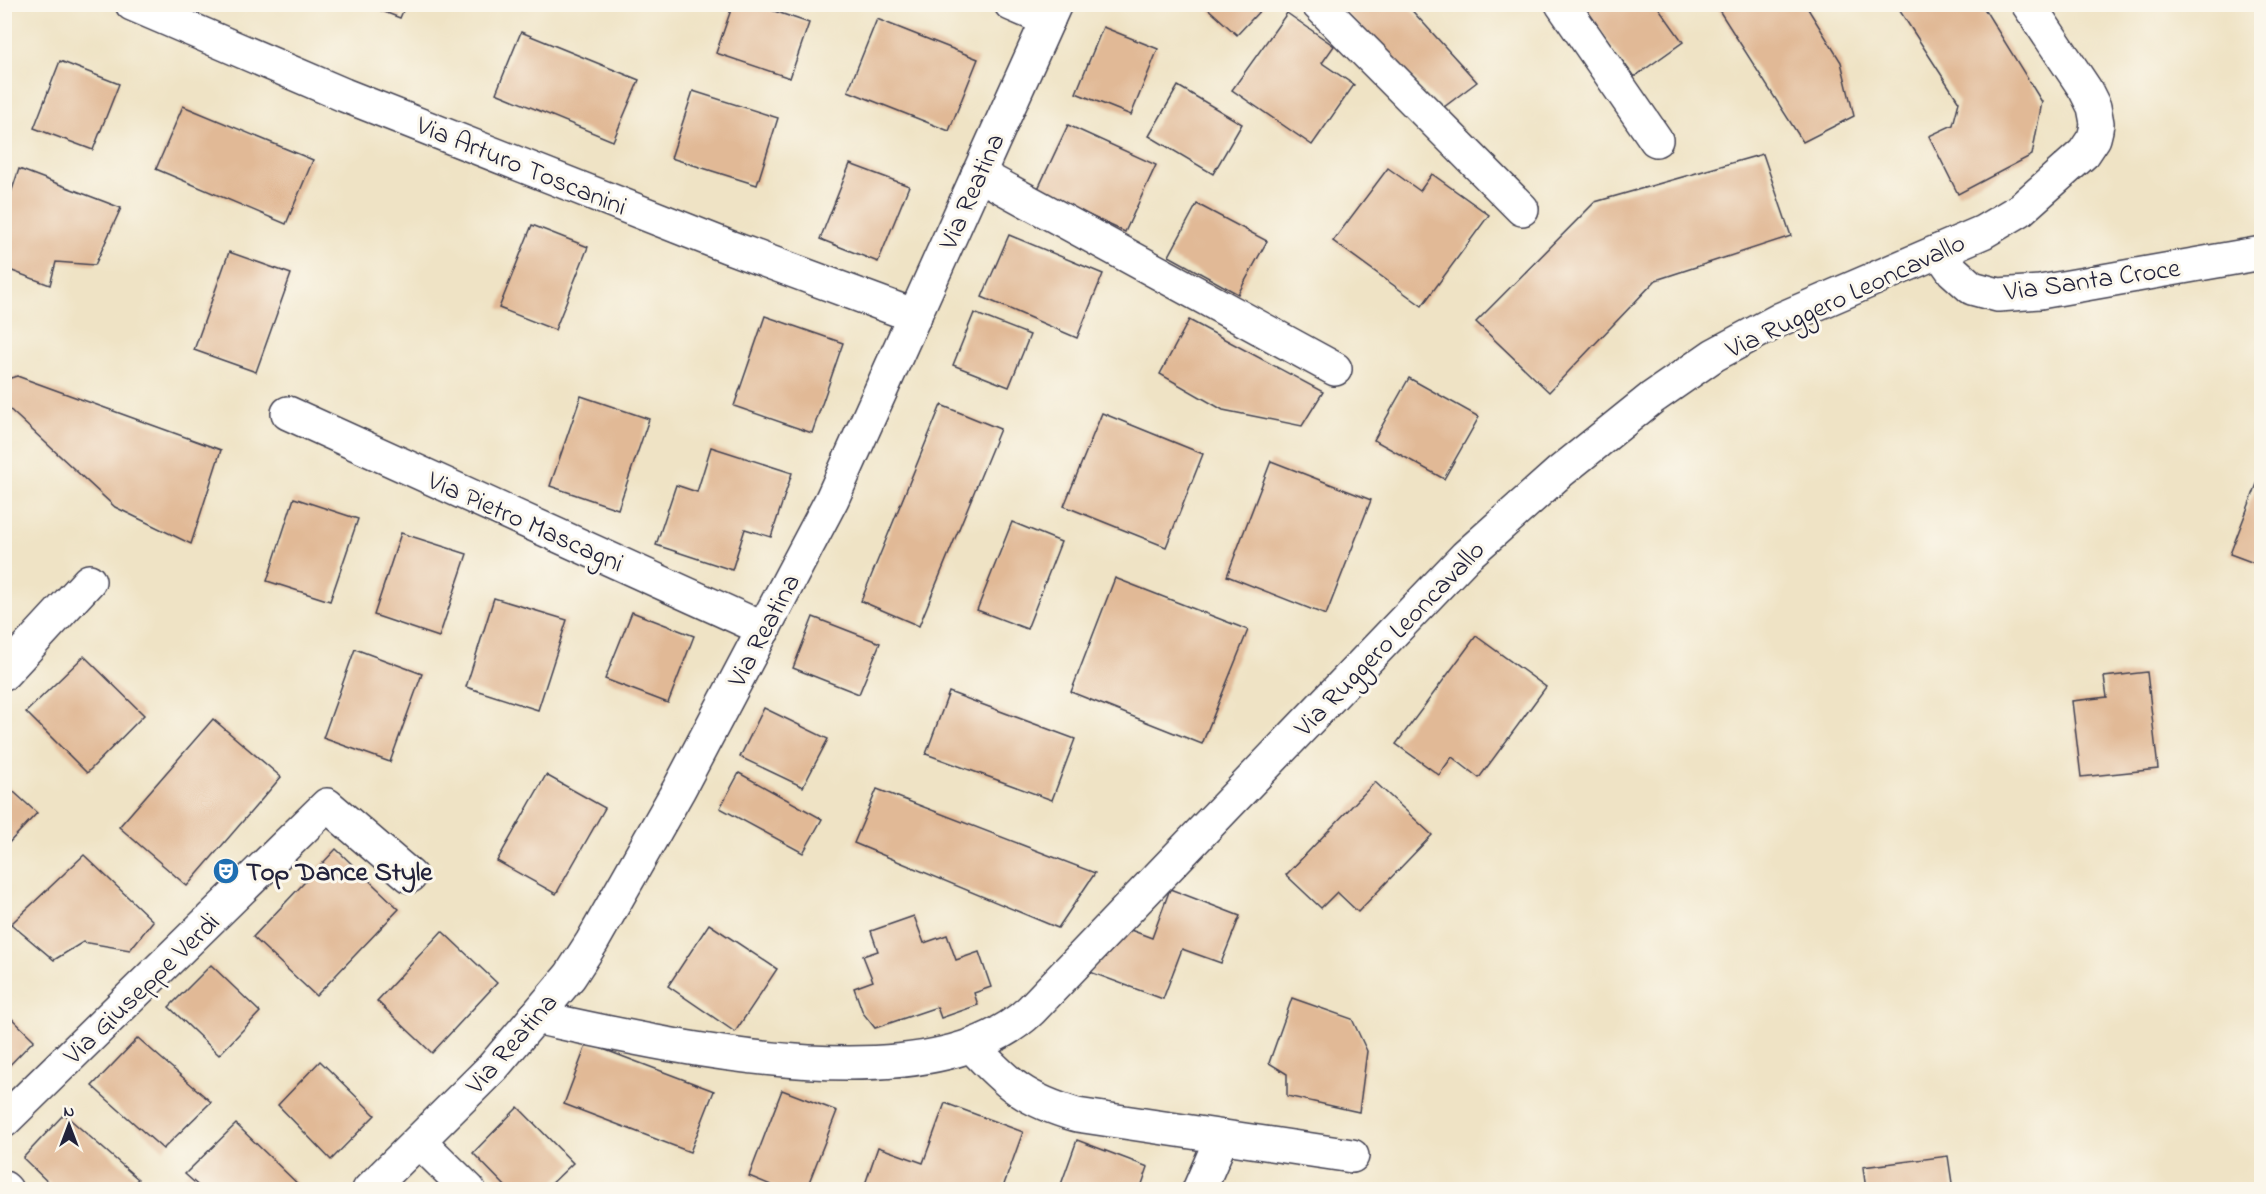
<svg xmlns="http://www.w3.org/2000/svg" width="2266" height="1194" viewBox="0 0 2266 1194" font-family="'Indie Flower',sans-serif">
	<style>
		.building { fill: #e1b996 }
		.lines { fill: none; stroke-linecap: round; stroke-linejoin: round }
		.minor-casing { stroke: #413f50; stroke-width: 36 }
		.tertiary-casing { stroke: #413f50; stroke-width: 36 }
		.minor { stroke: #fff; stroke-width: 33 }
		.tertiary { stroke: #fff; stroke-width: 33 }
		.labels { text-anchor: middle; stroke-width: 6; stroke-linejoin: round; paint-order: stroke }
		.street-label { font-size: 27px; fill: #22223b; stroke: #fbf7ec }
		.poi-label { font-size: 27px; font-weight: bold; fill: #22223b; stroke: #fbf7ec; text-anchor: start }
	</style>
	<rect width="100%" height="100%" fill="#fbf7ec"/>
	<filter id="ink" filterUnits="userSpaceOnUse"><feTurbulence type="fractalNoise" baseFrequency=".0167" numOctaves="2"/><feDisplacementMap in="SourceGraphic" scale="12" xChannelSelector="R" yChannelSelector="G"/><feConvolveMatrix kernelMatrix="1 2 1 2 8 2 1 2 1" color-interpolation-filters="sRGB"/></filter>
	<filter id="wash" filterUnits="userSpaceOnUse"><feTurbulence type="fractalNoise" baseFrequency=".008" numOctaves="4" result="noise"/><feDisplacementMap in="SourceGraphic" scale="24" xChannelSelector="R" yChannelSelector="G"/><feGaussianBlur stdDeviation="1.35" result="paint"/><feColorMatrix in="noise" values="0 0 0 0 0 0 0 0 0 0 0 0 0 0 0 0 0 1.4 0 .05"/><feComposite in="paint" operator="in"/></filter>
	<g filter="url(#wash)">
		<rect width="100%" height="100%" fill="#efe3c5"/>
		<g id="blocks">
			<g class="building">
				<polygon points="364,4 406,4 400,18"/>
				<polygon points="733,4 754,4 809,23 790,78 716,53"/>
				<polygon points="1203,4 1266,4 1237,35"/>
				<polygon points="1337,4 1406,4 1477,82 1444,107"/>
				<polygon points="1587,4 1656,4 1683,42 1634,77 1584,7"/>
				<polygon points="1715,4 1805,4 1841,62 1854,116 1803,142"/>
				<polygon points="1896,5 1982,5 2042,102 2032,155 1958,194 1929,136 1953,125 1959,102"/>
				<polygon points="1287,13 1334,46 1322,63 1354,85 1312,145 1232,90"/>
				<polygon points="877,19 978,59 949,131 848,91"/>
				<polygon points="1103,27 1158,49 1131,115 1076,93"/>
				<polygon points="521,32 639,80 613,141 496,93"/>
				<polygon points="60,61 119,84 93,150 34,128"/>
				<polygon points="1178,86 1242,124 1213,174 1149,136"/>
				<polygon points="693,91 778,118 757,185 671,158"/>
				<polygon points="183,106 313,160 286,224 156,169"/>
				<polygon points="1068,125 1156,165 1125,232 1037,191"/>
				<polygon points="1763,154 1791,236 1656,280 1549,392 1476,322 1595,202"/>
				<polygon points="850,164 909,186 878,262 820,239"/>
				<polygon points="1388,168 1420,191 1432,174 1489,215 1422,306 1333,241"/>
				<polygon points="19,169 121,208 95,265 56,262 50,285 4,268 4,214"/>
				<polygon points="1197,204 1267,241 1238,294 1169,256"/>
				<polygon points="532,225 588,247 555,330 499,308"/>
				<polygon points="1009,235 1103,274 1077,338 982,297"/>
				<polygon points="229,252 291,274 256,372 194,350"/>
				<polygon points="974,313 1030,335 1009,387 953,365"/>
				<polygon points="765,316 843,343 812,433 734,406"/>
				<polygon points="1189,320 1323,392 1302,426 1223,410 1160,374"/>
				<polygon points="17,376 221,450 191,544 115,507 4,404 4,380"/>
				<polygon points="1409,378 1479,417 1444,479 1374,440"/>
				<polygon points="581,396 649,419 618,509 550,486"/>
				<polygon points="941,405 1000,429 919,626 861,601"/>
				<polygon points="1102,413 1203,454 1166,547 1064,506"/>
				<polygon points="711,447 792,473 771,537 745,529 732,570 656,545 676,485 697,492"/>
				<polygon points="1271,461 1371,500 1326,615 1227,576"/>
				<polygon points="2260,476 2262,476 2262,566 2230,554"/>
				<polygon points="294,498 358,519 330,601 267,581"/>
				<polygon points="1012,522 1061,542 1027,629 977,610"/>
				<polygon points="401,533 467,554 439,637 374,615"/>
				<polygon points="1115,578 1248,630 1202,744 1071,692"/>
				<polygon points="494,598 567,620 538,710 466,687"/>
				<polygon points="632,612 694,636 668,703 605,679"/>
				<polygon points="813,617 880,643 859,694 793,668"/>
				<polygon points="1476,636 1546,687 1479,778 1452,757 1439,775 1396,744"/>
				<polygon points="355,649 422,674 390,762 323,738"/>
				<polygon points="84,656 144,715 87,773 26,712"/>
				<polygon points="2147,672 2158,769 2081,777 2072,701 2107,697 2104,677"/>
				<polygon points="949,692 1075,739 1052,800 926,754"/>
				<polygon points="764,708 828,739 803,787 740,757"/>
				<polygon points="213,719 281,777 187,886 119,827"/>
				<polygon points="739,773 822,819 803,853 720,808"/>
				<polygon points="546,775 605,808 556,894 497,861"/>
				<polygon points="1375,782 1432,835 1358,912 1337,892 1321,908 1286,875"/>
				<polygon points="4,783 37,813 4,848"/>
				<polygon points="877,789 1095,873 1058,928 854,843"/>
				<polygon points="336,849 399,909 316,996 253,937"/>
				<polygon points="84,855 153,921 130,950 83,942 54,960 11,924"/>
				<polygon points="1170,889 1240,916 1221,963 1182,949 1163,999 1090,972 1125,928 1152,938"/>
				<polygon points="914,916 924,943 947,935 956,960 979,952 991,987 974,993 978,1005 941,1018 937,1007 875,1028 863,1013 854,988 873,981 863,956 878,951 871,931"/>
				<polygon points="709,924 777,969 735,1032 668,986"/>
				<polygon points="442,931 497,983 432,1053 377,1001"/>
				<polygon points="211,965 260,1012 219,1055 169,1007"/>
				<polygon points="1292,998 1352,1019 1367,1051 1359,1112 1287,1096 1287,1074 1269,1063"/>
				<polygon points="4,1011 34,1040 4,1071"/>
				<polygon points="138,1038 211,1102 163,1149 92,1086"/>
				<polygon points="587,1043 714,1091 690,1152 564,1104"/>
				<polygon points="320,1061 375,1115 331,1160 278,1105"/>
				<polygon points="782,1090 837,1111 806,1190 783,1190 749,1176"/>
				<polygon points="945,1103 1023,1132 1002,1190 951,1190 943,1186 941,1190 863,1190 878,1147 923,1163"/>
				<polygon points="518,1107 573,1163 545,1190 509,1190 473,1153"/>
				<polygon points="64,1114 138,1179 127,1190 56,1190 23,1158"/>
				<polygon points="236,1124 304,1190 203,1190 185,1174"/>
				<polygon points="1077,1140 1148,1167 1140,1190 1059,1190"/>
				<polygon points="1948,1156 1953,1190 1866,1190 1863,1167"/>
			</g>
		</g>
	</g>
	<g filter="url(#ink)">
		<use href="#blocks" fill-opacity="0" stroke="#413f50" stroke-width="1.5"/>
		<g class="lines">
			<defs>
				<g id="minor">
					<polyline points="132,4 344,95 729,247 915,316"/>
					<polyline points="1011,4 1048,20"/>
					<polyline points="1318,4 1522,209"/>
					<polyline points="1562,4 1656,140"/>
					<polyline points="978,174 1335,369"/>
					<polyline points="1939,251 1953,271 1972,288 1998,295 2040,292 2262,253"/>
					<polyline points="288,413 764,629"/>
					<polyline points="4,673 89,581"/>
					<path d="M535 1017C662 1044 928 1109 1031 1010L1466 556 1560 472 1652 398 1714 355 1781 319 1983 232 2020 210 2084 153 2094 138 2096 130 2097 123 2094 107 2085 89 2028 4"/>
					<path d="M972 1046C1007 1084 1025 1100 1077 1115L1352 1156"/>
					<polyline points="4,1121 327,805 410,876"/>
					<polyline points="419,1141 469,1190"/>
					<polyline points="4,1188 6,1190"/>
					<polyline points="1199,1190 1222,1137"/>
				</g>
				<polyline id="tertiary" points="369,1190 493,1067 570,976 592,942 679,789 832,499 1055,4"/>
			</defs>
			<use href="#minor" class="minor-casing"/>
			<use href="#tertiary" class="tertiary-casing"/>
			<use href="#minor" class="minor"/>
			<use href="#tertiary" class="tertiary"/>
		</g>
	</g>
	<defs>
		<symbol id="theatre-disc" viewBox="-11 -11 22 22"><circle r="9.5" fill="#1f6fb2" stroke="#fbf7ec"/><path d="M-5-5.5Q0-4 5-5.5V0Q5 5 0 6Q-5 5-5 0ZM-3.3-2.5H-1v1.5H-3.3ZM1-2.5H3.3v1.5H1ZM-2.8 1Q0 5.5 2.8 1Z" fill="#fff"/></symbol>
	</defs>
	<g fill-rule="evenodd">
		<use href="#theatre-disc" x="211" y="856" width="30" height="30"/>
	</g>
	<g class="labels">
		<g class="street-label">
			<text transform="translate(522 165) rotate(22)" y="9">Via Arturo Toscanini</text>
			<text transform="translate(971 191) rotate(-66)" y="9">Via Reatina</text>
			<text transform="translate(2092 279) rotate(-8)" y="9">Via Santa Croce</text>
			<text transform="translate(1845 295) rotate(-25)" y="9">Via Ruggero Leoncavallo</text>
			<text transform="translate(526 521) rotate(24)" y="9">Via Pietro Mascagni</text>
			<text transform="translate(763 630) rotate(-62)" y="9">Via Reatina</text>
			<text transform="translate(1389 638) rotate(-46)" y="9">Via Ruggero Leoncavallo</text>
			<text transform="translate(141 988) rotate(-44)" y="9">Via Giuseppe Verdi</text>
			<text transform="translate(511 1043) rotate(-49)" y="9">Via Reatina</text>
		</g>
		<g class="poi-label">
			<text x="246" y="880">Top Dance Style</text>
		</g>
	</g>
	<rect width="2266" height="1194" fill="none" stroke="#fbf7ec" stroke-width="24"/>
	<g transform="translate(69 1125)" stroke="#fbf7ec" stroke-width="4.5" paint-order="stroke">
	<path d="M0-4.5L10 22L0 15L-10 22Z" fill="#22223b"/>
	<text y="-9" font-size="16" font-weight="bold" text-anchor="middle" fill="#22223b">N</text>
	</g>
</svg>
